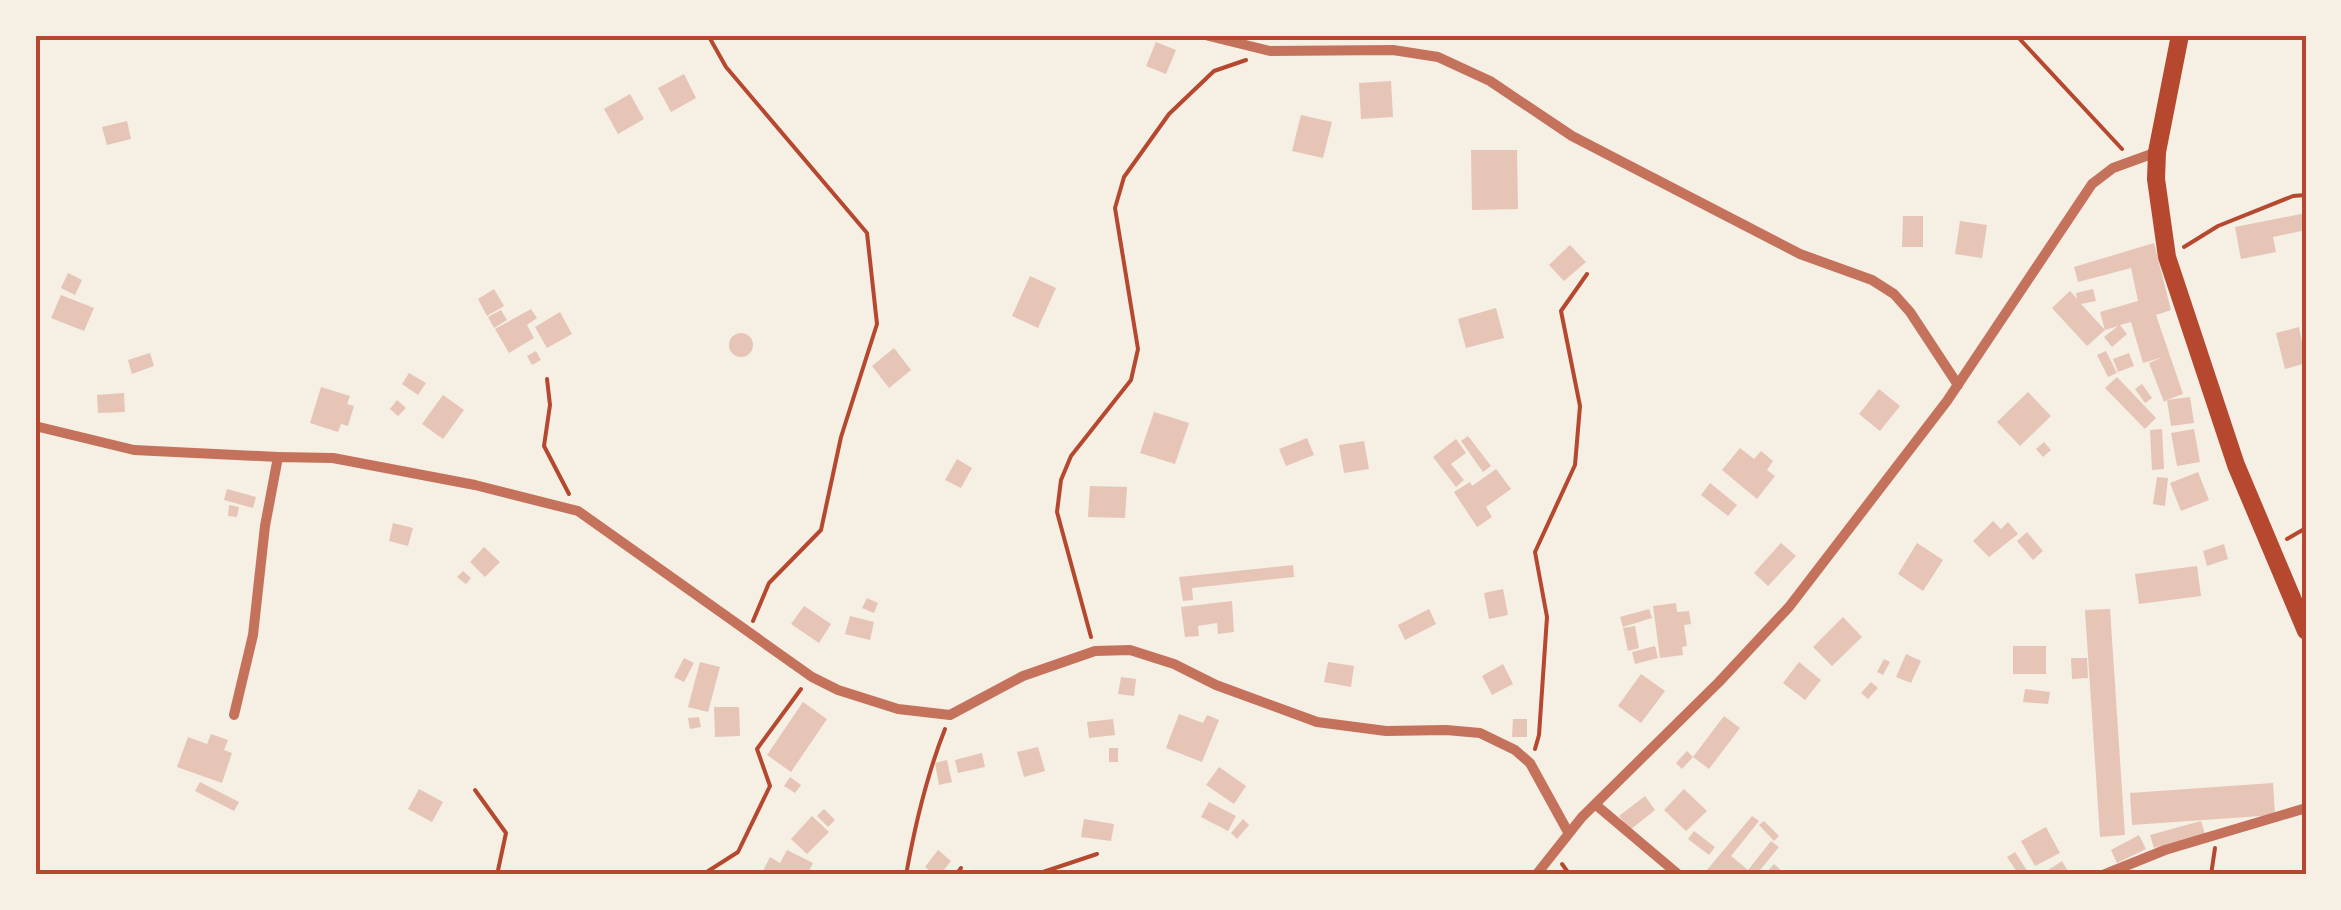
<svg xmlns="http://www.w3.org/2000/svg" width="2341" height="910" viewBox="0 0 2341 910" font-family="'Alegreya Sans',sans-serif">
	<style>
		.building { fill: #e6c5b7 }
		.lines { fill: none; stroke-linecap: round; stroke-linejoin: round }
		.path { stroke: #b5482f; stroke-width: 4 }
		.minor { stroke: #c5725c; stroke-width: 10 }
		.primary { stroke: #b5482f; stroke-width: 18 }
		.neatline { fill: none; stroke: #b5482f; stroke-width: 4 }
	</style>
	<rect width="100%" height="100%" fill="#f6efe4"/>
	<g class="building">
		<polygon points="1156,42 1176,50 1166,74 1146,66"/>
		<polygon points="684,74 696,98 671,112 658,88"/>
		<polygon points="1391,81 1393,117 1361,119 1359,83"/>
		<polygon points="630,94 644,119 618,134 604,109"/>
		<polygon points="1301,115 1332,122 1323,158 1292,151"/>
		<polygon points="127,121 131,139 107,145 102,127"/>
		<polygon points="1471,150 1517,150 1518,209 1472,210"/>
		<polygon points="2306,213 2306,230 2273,237 2276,252 2241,259 2235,227"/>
		<polygon points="1903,216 1923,216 1923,247 1902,247"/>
		<polygon points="1960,221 1987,225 1982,258 1955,254"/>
		<polygon points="2154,243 2171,310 2156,315 2183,394 2167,400 2190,397 2194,423 2171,426 2167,400 2164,402 2149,363 2163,357 2143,363 2131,322 2120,325 2127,334 2112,347 2104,337 2118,326 2105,330 2087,346 2052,308 2070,291 2077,299 2076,293 2093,289 2096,301 2081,304 2105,330 2100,312 2138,301 2131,268 2078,282 2074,267"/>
		<polygon points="1570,245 1586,262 1564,281 1549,265"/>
		<polygon points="68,273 82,280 75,295 61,288"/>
		<polygon points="1030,276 1056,288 1038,328 1012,316"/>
		<polygon points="494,289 504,306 487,316 478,299"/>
		<polygon points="61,295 94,308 84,331 51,318"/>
		<polygon points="1496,308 1504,338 1466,348 1458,319"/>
		<polygon points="531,309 537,318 527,325 534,338 509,353 495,329"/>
		<polygon points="501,310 507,320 494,328 488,317"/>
		<polygon points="560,312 572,334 547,348 535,327"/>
		<polygon points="2299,327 2306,363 2285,369 2276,333"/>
		<circle cx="741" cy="345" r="12"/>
		<polygon points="894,348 911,370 889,388 872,366"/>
		<polygon points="536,351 541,360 532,365 527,356"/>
		<polygon points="2106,351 2117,373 2108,377 2097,355"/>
		<polygon points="150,353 154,366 132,374 128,360"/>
		<polygon points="2129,353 2134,366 2118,372 2113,359"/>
		<polygon points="409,373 426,383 418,395 402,384"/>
		<polygon points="2117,377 2156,418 2145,429 2105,388"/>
		<polygon points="2142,384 2152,398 2145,403 2135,389"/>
		<polygon points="321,387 350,396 347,404 354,406 348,426 341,424 338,432 310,423"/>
		<polygon points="1879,389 1900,406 1880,431 1859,414"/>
		<polygon points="2028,392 2051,416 2020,446 1997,422"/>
		<polygon points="124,393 125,412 98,413 97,395"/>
		<polygon points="443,395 464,410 443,439 422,424"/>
		<polygon points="397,400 406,408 398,416 390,409"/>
		<polygon points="1154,412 1189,423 1175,464 1140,453"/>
		<polygon points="2162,429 2164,469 2152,470 2150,430"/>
		<polygon points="2194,429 2200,462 2177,466 2171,433"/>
		<polygon points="1468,436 1491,466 1483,472 1461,441"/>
		<polygon points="1307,438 1314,455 1286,466 1279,449"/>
		<polygon points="1456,439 1466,453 1451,464 1464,480 1456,487 1433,457"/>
		<polygon points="1364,441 1369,469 1344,473 1339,445"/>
		<polygon points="2044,442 2051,450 2043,457 2036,449"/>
		<polygon points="1740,448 1754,459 1761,451 1773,461 1767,470 1775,476 1757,499 1722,470"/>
		<polygon points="957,459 972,468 961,488 945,480"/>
		<polygon points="1496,469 1511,489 1486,507 1492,517 1477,527 1454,492 1470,482 1472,486"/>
		<polygon points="2198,472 2209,500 2181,511 2170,483"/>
		<polygon points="2157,477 2168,478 2165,506 2153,504"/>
		<polygon points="1710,483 1737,505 1728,516 1701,495"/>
		<polygon points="1090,486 1127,487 1125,518 1088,517"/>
		<polygon points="227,489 256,497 253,508 224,500"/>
		<polygon points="229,505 239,507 237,517 228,516"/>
		<polygon points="1993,521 2001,529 2008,522 2018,534 1989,557 1973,541"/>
		<polygon points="393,523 413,528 408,546 389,541"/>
		<polygon points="2027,532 2043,551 2033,560 2017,541"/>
		<polygon points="1781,543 1796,556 1768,586 1754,573"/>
		<polygon points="1917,543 1943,560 1923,591 1898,574"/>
		<polygon points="2224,544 2228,559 2207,566 2203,551"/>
		<polygon points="484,547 500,562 485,577 470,562"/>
		<polygon points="1293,565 1294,577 1192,588 1193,600 1183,601 1179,577"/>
		<polygon points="2197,566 2201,596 2139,604 2135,574"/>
		<polygon points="463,571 471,578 466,584 457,577"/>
		<polygon points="1503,589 1508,615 1489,619 1484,593"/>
		<polygon points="867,598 878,603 874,613 862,608"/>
		<polygon points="1232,601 1234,632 1218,634 1217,623 1198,626 1199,636 1185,637 1181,607"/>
		<polygon points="1676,603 1677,612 1689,611 1691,624 1684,625 1687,646 1682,647 1683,655 1660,658 1653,606"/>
		<polygon points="804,606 831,624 819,643 791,624"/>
		<polygon points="1429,609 1436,624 1405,640 1398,625"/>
		<polygon points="1649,609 1652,618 1623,627 1620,617"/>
		<polygon points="2110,609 2125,835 2100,837 2085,610"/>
		<polygon points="850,616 874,622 870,640 845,634"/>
		<polygon points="1843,617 1862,637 1832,666 1813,647"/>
		<polygon points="1635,626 1639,648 1628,651 1623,628"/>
		<polygon points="1655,646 1658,658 1635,664 1632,652"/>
		<rect x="2013" y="646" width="33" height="28"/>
		<polygon points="1906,654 1921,661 1911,683 1896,677"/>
		<polygon points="684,658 694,663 684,682 674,677"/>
		<polygon points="2071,658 2087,658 2088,678 2072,679"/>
		<polygon points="1884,659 1890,662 1883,675 1877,672"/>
		<polygon points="700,662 720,667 708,712 688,707"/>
		<polygon points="1328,662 1354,666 1351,687 1324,682"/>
		<polygon points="1799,662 1821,680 1805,700 1783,683"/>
		<polygon points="1503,664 1513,684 1492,695 1482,676"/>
		<polygon points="1641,674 1665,691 1641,723 1618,706"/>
		<polygon points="1121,677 1136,679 1134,696 1118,694"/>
		<polygon points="1871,682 1878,688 1868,699 1861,693"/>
		<polygon points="2025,689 2050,692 2048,704 2023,702"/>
		<polygon points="803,702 827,719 791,772 767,755"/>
		<polygon points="714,707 739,707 740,736 715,737"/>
		<polygon points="1179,714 1203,723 1207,715 1219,720 1202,762 1166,748"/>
		<polygon points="1724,716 1740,728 1709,769 1693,757"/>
		<polygon points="699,717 701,727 690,729 688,718"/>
		<polygon points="1113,719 1115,735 1089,738 1087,722"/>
		<polygon points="1513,719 1527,719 1527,737 1512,737"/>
		<polygon points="211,734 228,740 224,750 232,753 222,783 177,767 188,737 207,744"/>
		<polygon points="1038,747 1045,771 1024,777 1017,752"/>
		<rect x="1109" y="748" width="9" height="14"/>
		<polygon points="1687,751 1693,757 1682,769 1676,763"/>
		<polygon points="982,753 985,767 958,773 955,760"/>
		<polygon points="947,760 952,782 939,785 935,763"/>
		<polygon points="1219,767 1246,786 1234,804 1206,785"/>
		<polygon points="790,777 801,785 795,793 784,786"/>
		<polygon points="200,782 239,802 234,811 195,791"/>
		<polygon points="2273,783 2275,815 2132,825 2130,793"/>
		<polygon points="419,789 443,802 432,822 408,809"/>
		<polygon points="1684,789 1707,811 1686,831 1664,810"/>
		<polygon points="1645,796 1655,810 1630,830 1619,816"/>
		<polygon points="1209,802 1236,816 1228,831 1201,817"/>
		<polygon points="824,809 835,820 828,827 817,816"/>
		<polygon points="812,816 829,832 807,854 791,839"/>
		<polygon points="1752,816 1759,821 1731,856 1748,870 1771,841 1779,847 1756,875 1713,875 1707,870"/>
		<polygon points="1084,819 1114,824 1111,841 1081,837"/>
		<polygon points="1243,819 1249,825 1237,839 1231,833"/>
		<polygon points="1764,821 1779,836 1774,841 1759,825"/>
		<polygon points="2201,821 2205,834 2154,848 2150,835"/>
		<polygon points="2046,827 2060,853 2035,866 2021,841"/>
		<polygon points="1694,831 1715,847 1709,855 1688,839"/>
		<polygon points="2139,835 2146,849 2117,863 2111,850"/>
		<polygon points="787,850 813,863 807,875 761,875 770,857 780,863"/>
		<polygon points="938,850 951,861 940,875 935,875 925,867"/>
		<polygon points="2015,852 2030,875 2019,875 2007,857"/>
		<polygon points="2062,861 2070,875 2047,875 2045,872"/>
		<polygon points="1774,864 1783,872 1780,875 1764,875"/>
	</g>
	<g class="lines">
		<g class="path">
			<polyline points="708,35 726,67 867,233 877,324 841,437 821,530 769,583 753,621"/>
			<polyline points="2016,35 2122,149"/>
			<polyline points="2184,247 2218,226 2293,196 2306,195"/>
			<polyline points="547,379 550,405 544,446 569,494"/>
			<polyline points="2287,539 2306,528"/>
			<polyline points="1091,637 1057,512 1061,480 1071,456 1131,380 1138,349 1115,208 1124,177 1169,114 1214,71 1246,60"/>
			<polyline points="1535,749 1539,735 1547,617 1535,552 1575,465 1580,406 1561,311 1587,274"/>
			<polyline points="475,790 506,833 497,875"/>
			<polyline points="1562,864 1570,875"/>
			<polyline points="459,875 460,875"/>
			<polyline points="702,875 738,852 770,786 757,749 801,689"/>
			<path d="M906 875C915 825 926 777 945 729"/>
			<polyline points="956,875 961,868"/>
			<polyline points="1034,875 1097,854"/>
			<polyline points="2211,875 2215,848"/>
		</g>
		<g class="minor">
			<polyline points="1205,35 1270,51 1393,50 1438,57 1490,81 1572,136 1744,225 1800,254 1872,280 1894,294 1910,312 1958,385"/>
			<polyline points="35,426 134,450 278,457"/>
			<polyline points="234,715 253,635 265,526 278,457 333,458 475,485 578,511 812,677 838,690 898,709 950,715 1023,676 1095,651 1130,650 1174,664 1216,685 1317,722 1386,731 1446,730 1480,733 1515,750 1530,763 1568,832"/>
			<polyline points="1596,805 1679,875"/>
			<polyline points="1536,875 1582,817 1719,682 1789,607 1947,401 2092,184 2113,168 2157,152"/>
			<polyline points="2103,875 2165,850 2306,808"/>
		</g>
		<polyline class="primary" points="2180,35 2157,152 2156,179 2167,257 2236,465 2306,631"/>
	</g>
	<rect width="2341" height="910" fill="none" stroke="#f6efe4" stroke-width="75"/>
	<rect x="38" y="38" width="2266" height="834" class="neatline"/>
</svg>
